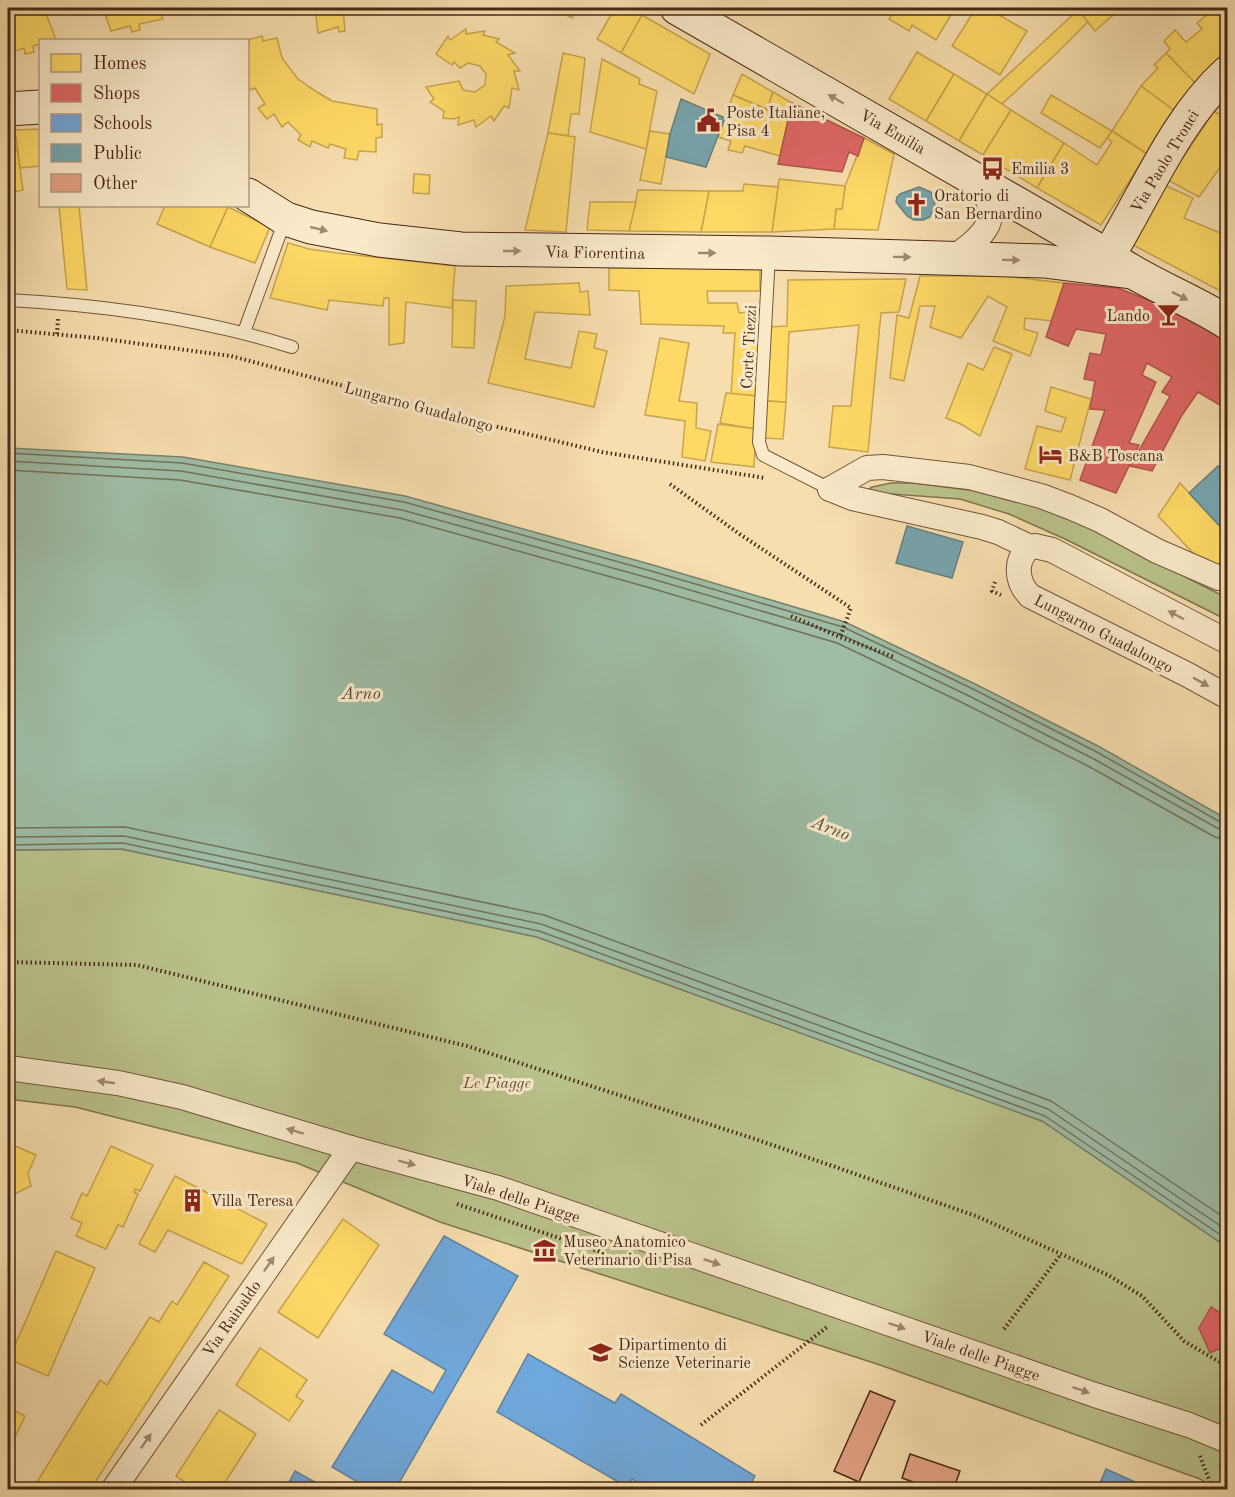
<svg xmlns="http://www.w3.org/2000/svg" width="1235" height="1497" viewBox="0 0 1235 1497" font-family="'Old Standard TT',serif">
	<style>
		.green { fill: #bac28c; stroke: #807550; stroke-width: 1.5 }
		.water { fill: #9ebca6; stroke: #7b816c; stroke-width: 1.5 }
		.homes { fill: #ffd966; stroke: #c8a44d; stroke-width: 1.5 }
		.shops { fill: #e06666; stroke: #b2534d; stroke-width: 1.5 }
		.schools { fill: #6fa8dc; stroke: #6382a0; stroke-width: 1.5 }
		.public { fill: #76a5af; stroke: #688080; stroke-width: 1.5 }
		.lines { fill: none; stroke-linecap: round; stroke-linejoin: round }
		.shore { stroke: #72725d; stroke-width: 1.5 }
		.building { fill: #e5a286; stroke: #472814; stroke-width: 1.5 }
		.lane-casing { stroke: #73563a; stroke-width: 14 }
		.street-casing { stroke: #73563a; stroke-width: 26 }
		.secondary-casing { stroke: #472814; stroke-width: 35 }
		.path { stroke: #472814; stroke-width: 4; stroke-dasharray: 1.5 3; stroke-linecap: butt }
		.lane { stroke: #faeaca; stroke-width: 12 }
		.street { stroke: #faeaca; stroke-width: 24 }
		.secondary { stroke: #faeaca; stroke-width: 33 }
		.oneway { fill: #a0896f }
		.labels { text-anchor: middle; stroke-width: 6; stroke-linejoin: round; paint-order: stroke }
		.poi-label { font-size: 16px; fill: #472814; stroke: #faeaca; text-anchor: start }
		.street-label { font-size: 16px; fill: #472814; stroke: #faeaca }
		.park-label { font-size: 16px; font-style: italic; fill: #644e32; stroke: #faeaca }
		.water-label { font-size: 18px; font-style: italic; fill: #5d4d38; stroke: #faeaca }
	</style>
	<rect width="100%" height="100%" fill="#f7deae"/>
	<filter id="stains"><feTurbulence type="fractalNoise" baseFrequency=".00333" numOctaves="4"/><feColorMatrix values="0 0 0 0 .2 0 0 0 0 .09 0 0 0 0 .02 0 0 0 .5 -.17"/></filter>
	<radialGradient id="worn" r=".72"><stop offset=".6" stop-color="#630" stop-opacity="0"/><stop offset="1" stop-color="#630" stop-opacity=".3"/></radialGradient>
	<g class="green">
		<polygon points="891,483 913,483 993,493 1038,502 1227,598 1227,620 1065,539 1009,514 960,499 864,492 872,487"/>
		<polygon points="121,849 537,937 1042,1121 1227,1247 1227,1489 1209,1489 1206,1483 1200,1479 880,1365 440,1222 297,1163 75,1107 8,1099 8,850"/>
	</g>
	<polygon class="water" points="8,448 183,457 405,496 653,565 845,622 973,683 1098,746 1227,819 1227,1247 1042,1121 537,937 122,849 8,850"/>
	<g class="homes">
		<polygon points="8,8 44,8 56,40 40,40 40,44 33,46 34,52 25,54 24,48 8,53"/>
		<polygon points="103,8 159,8 163,19 139,24 140,30 135,31 132,32 130,26 111,31"/>
		<polygon points="315,8 343,8 345,31 339,32 338,27 318,33"/>
		<polygon points="555,8 578,8 572,18 554,9"/>
		<polygon points="615,8 629,8 642,15 621,53 597,39"/>
		<polygon points="737,8 751,8 747,15 736,9"/>
		<polygon points="896,8 955,8 936,40 912,25 909,31 889,19"/>
		<polygon points="976,8 987,8 1027,31 1000,75 952,46"/>
		<polygon points="1080,8 1121,8 1095,31 1078,10"/>
		<polygon points="1215,8 1218,12 1228,8 1228,52 1218,59 1196,84 1166,53 1170,49 1164,41 1175,30 1186,42 1202,29 1197,23"/>
		<polygon points="1078,10 1088,22 1056,54 1002,104 987,94"/>
		<polygon points="642,15 710,54 694,94 621,53"/>
		<polygon points="466,29 466,34 485,31 483,35 499,39 496,42 515,53 508,55 520,71 514,71 519,90 512,88 509,108 504,106 494,121 491,116 476,127 474,120 458,125 459,117 454,119 443,118 444,111 430,102 434,99 426,87 459,81 463,90 475,92 485,85 486,74 480,66 468,63 460,68 454,62 452,65 436,54 448,36 450,40"/>
		<polygon points="262,36 263,41 277,38 282,58 298,79 317,92 332,101 377,109 377,125 382,124 382,137 376,138 376,152 359,151 357,160 344,158 346,149 330,144 328,148 312,141 310,147 298,140 301,135 288,122 282,127 274,114 267,119 258,108 265,104 255,88 250,90 248,85 248,45 250,44 248,40"/>
		<polygon points="917,52 954,74 926,121 889,99"/>
		<polygon points="563,53 585,58 579,114 571,114 568,136 548,133"/>
		<polygon points="1166,53 1196,84 1176,112 1141,86 1158,68 1154,65"/>
		<polygon points="602,59 640,79 639,84 657,91 646,149 590,132"/>
		<polygon points="742,74 773,92 767,109 733,95"/>
		<polygon points="954,74 987,94 959,141 926,121"/>
		<polygon points="1141,86 1176,112 1147,154 1112,131"/>
		<polygon points="773,92 792,103 788,119 767,109"/>
		<polygon points="987,94 1011,110 983,155 959,141"/>
		<polygon points="733,95 788,119 780,156 745,146 742,153 728,150 731,141 718,137"/>
		<polygon points="1051,95 1112,131 1100,148 1041,113"/>
		<polygon points="1011,110 1064,143 1037,188 983,155"/>
		<polygon points="1214,111 1228,120 1228,156 1199,197 1168,180"/>
		<polygon points="40,129 40,166 20,168 15,130"/>
		<polygon points="650,131 670,134 661,184 640,180"/>
		<polygon points="1112,131 1147,154 1101,225 1037,188 1064,143 1097,165 1112,142 1107,138"/>
		<polygon points="548,133 575,137 566,232 525,230"/>
		<polygon points="864,138 894,154 878,230 834,229 836,209 842,209 845,186"/>
		<polygon points="17,148 23,190 8,193 8,149"/>
		<polygon points="414,174 430,175 429,194 413,193"/>
		<polygon points="779,179 845,186 842,209 836,209 834,229 772,232"/>
		<polygon points="1160,183 1193,198 1184,218 1228,236 1228,295 1133,245"/>
		<polygon points="744,184 778,187 772,232 701,232 709,191 743,191"/>
		<polygon points="638,190 709,191 701,232 629,231"/>
		<polygon points="590,202 636,202 629,231 587,230"/>
		<polygon points="59,206 79,206 87,290 67,289"/>
		<polygon points="165,206 223,206 228,207 210,247 157,224"/>
		<polygon points="228,207 270,227 255,263 210,247"/>
		<polygon points="288,243 309,249 337,253 455,266 452,308 406,302 404,343 389,345 389,298 384,298 383,306 329,300 327,310 270,298"/>
		<polygon points="760,267 760,291 707,291 708,303 737,303 739,313 764,310 758,396 731,394 735,333 723,333 724,326 641,324 639,291 609,290 609,268"/>
		<polygon points="920,276 1003,276 1064,283 1053,321 1025,318 1024,329 1038,333 1030,356 993,341 1007,307 988,296 961,338 930,327 935,306 920,306 904,381 890,378 897,315 909,318"/>
		<polygon points="906,279 899,312 881,313 868,452 829,447 833,406 851,406 859,325 789,332 786,402 764,401 768,327 787,326 788,280"/>
		<polygon points="579,283 580,292 588,291 590,315 535,312 525,359 571,368 579,331 597,334 594,348 607,351 594,407 488,383 505,316 506,286"/>
		<polygon points="453,300 476,301 474,348 452,347"/>
		<polygon points="660,338 689,343 679,401 697,403 696,428 711,431 705,461 682,457 685,421 645,415"/>
		<polygon points="994,347 1012,354 980,436 961,424 946,418 968,363 983,370"/>
		<polygon points="1051,387 1091,399 1070,480 1025,469 1037,426 1061,432 1066,418 1045,411"/>
		<polygon points="726,393 758,396 756,429 720,423"/>
		<polygon points="764,401 786,402 783,439 763,438"/>
		<polygon points="1227,410 1228,410 1228,424 1222,419"/>
		<polygon points="718,424 756,429 754,467 711,462"/>
		<polygon points="1180,483 1228,535 1228,556 1218,565 1196,556 1158,516"/>
		<polygon points="8,1143 36,1155 28,1173 31,1186 8,1197"/>
		<polygon points="111,1146 153,1165 140,1191 135,1189 134,1192 138,1194 123,1227 118,1225 106,1249 76,1236 82,1223 71,1218 82,1193 87,1196"/>
		<polygon points="175,1176 267,1224 242,1264 168,1230 155,1252 139,1244"/>
		<polygon points="343,1219 379,1245 318,1338 278,1312"/>
		<polygon points="56,1251 95,1268 48,1376 9,1359"/>
		<polygon points="204,1262 229,1276 90,1490 32,1490 100,1380 107,1385 150,1317 159,1322 172,1301 177,1305"/>
		<polygon points="260,1348 307,1380 296,1396 303,1401 289,1421 236,1385"/>
		<polygon points="8,1407 25,1416 8,1452"/>
		<polygon points="219,1410 256,1434 220,1490 197,1490 176,1476"/>
	</g>
	<g class="shops">
		<polygon points="792,103 864,138 858,156 849,152 842,172 778,164"/>
		<polygon points="1064,283 1118,288 1186,315 1228,344 1228,410 1198,392 1182,415 1152,471 1130,466 1170,396 1162,392 1172,377 1147,363 1142,375 1156,382 1129,443 1139,445 1116,493 1080,480 1105,410 1090,409 1095,381 1084,379 1090,353 1101,355 1106,334 1076,329 1068,346 1046,337"/>
		<polygon points="1211,1307 1228,1318 1228,1345 1210,1353 1199,1328"/>
	</g>
	<g class="schools">
		<polygon points="444,1236 518,1276 395,1490 371,1490 332,1467 392,1370 433,1393 446,1370 384,1334"/>
		<polygon points="528,1354 615,1403 621,1394 755,1476 747,1490 650,1490 632,1479 627,1487 497,1412"/>
		<polygon points="1106,1469 1153,1490 1097,1490"/>
		<polygon points="295,1471 329,1490 285,1490"/>
	</g>
	<g class="public">
		<polygon points="681,99 725,118 706,167 666,157 670,134"/>
		<polygon points="919,187 931,192 935,205 930,217 923,220 914,220 907,216 896,202 897,197 900,194"/>
		<polygon points="1218,466 1228,472 1228,535 1189,493"/>
		<polygon points="907,526 963,542 952,578 896,563"/>
	</g>
	<g class="lines">
		<g class="shore">
			<polyline points="8,453 182,463 404,502 651,571 843,627 971,688 1095,751 1222,823 1228,823"/>
			<polyline points="8,461 181,471 402,510 649,578 840,634 967,695 1092,758 1219,829 1228,831"/>
			<polyline points="8,470 180,480 400,518 647,587 837,643 963,703 1088,766 1215,837 1228,840"/>
			<polyline points="8,828 125,827 544,915 1051,1101 1228,1220"/>
			<polyline points="8,837 124,836 541,924 1048,1109 1228,1231"/>
			<polyline points="8,845 123,843 539,931 1045,1116 1228,1240"/>
		</g>
	</g>
	<g class="building">
		<polygon points="870,1391 895,1401 859,1482 834,1471"/>
		<polygon points="910,1454 960,1471 953,1490 914,1490 916,1483 902,1478"/>
	</g>
	<g class="lines">
		<defs>
			<g id="lane">
				<polyline points="769,254 759,442 763,455 830,489"/>
				<path d="M8 300C104 305 200 318 292 347"/>
				<polyline points="244,332 285,220"/>
			</g>
			<g id="street">
				<path d="M952 259C985 235 1005 219 977 180"/>
				<polyline points="830,489 852,498 982,527 998,532 1030,547 1035,546 1052,550 1228,642"/>
				<polyline points="830,489 867,468 883,467 969,477 1041,496 1070,507 1100,520 1157,551 1219,578 1228,579"/>
				<path d="M1030 547C1014 560 1016 582 1030 596L1188 675 1228 697"/>
				<polyline points="8,1068 118,1083 182,1097 351,1148 498,1188 1095,1395 1189,1425 1228,1441"/>
				<polyline points="113,1490 351,1148"/>
			</g>
			<g id="secondary">
				<path d="M677 8 1108 256C1145 283 1189 298 1228 323"/>
				<polyline points="8,109 40,107"/>
				<polyline points="248,195 286,219 311,227 379,240 461,249 769,253 1044,261 1131,272"/>
				<path d="M1108 256C1145 196 1175 120 1228 72"/>
			</g>
		</defs>
		<use href="#lane" class="lane-casing"/>
		<use href="#street" class="street-casing"/>
		<use href="#secondary" class="secondary-casing"/>
		<g class="path">
			<polyline points="8,330 97,338 231,356 502,428 602,452 765,478"/>
			<polyline points="57,334 58,319"/>
			<polyline points="670,484 741,535 851,608 840,637"/>
			<polyline points="995,582 992,591 1001,595"/>
			<polyline points="791,616 840,637 894,657"/>
			<polyline points="8,962 137,965 467,1046 755,1139 976,1216 1108,1275 1142,1296 1184,1341 1228,1367"/>
			<polyline points="457,1204 604,1253"/>
			<polyline points="1004,1329 1061,1254"/>
			<polyline points="701,1425 827,1327"/>
			<polyline points="1200,1456 1213,1490"/>
			<polyline points="1220,1464 1228,1470"/>
			<polyline points="1227,1490 1228,1489"/>
		</g>
		<use href="#lane" class="lane"/>
		<use href="#street" class="street"/>
		<use href="#secondary" class="secondary"/>
	</g>
	<defs><path id="oneway-solid" d="M-6-.8H1V-3.2L6.5 0L1 3.2V.8H-6Z" transform="scale(1.5)"/></defs>
	<g class="oneway">
		<use href="#oneway-solid" transform="translate(836 99) rotate(-150)"/>
		<use href="#oneway-solid" transform="translate(319 229) rotate(13)"/>
		<use href="#oneway-solid" transform="translate(512 251)"/>
		<use href="#oneway-solid" transform="translate(707 253)"/>
		<use href="#oneway-solid" transform="translate(902 257) rotate(1)"/>
		<use href="#oneway-solid" transform="translate(1011 260) rotate(1)"/>
		<use href="#oneway-solid" transform="translate(1180 296) rotate(27)"/>
		<use href="#oneway-solid" transform="translate(1176 615) rotate(-152)"/>
		<use href="#oneway-solid" transform="translate(1201 682) rotate(29)"/>
		<use href="#oneway-solid" transform="translate(106 1082) rotate(-172)"/>
		<use href="#oneway-solid" transform="translate(295 1131) rotate(-163)"/>
		<use href="#oneway-solid" transform="translate(407 1163) rotate(15)"/>
		<use href="#oneway-solid" transform="translate(712 1262) rotate(19)"/>
		<use href="#oneway-solid" transform="translate(269 1264) rotate(-55)"/>
		<use href="#oneway-solid" transform="translate(897 1326) rotate(19)"/>
		<use href="#oneway-solid" transform="translate(1081 1390) rotate(19)"/>
		<use href="#oneway-solid" transform="translate(146 1441) rotate(-55)"/>
	</g>
	<defs>
		<symbol id="civic-bare" viewBox="-9 -9 18 18"><path d="M-.6-6.5H3V-4.5H.6V-3L4-1V1h2V6H-6V1h2V-1L-.6-3ZM-1.2 2.5V6h2.4V2.5Z" fill="#8f2418" stroke="#faeaca" stroke-width="2.5" paint-order="stroke"/></symbol>
		<symbol id="bus-bare" viewBox="-9 -9 18 18"><path d="M-5-6H5V4H4V6H2V4H-2V6H-4V4H-5ZM-3.5-4V0h7V-4ZM-3.5 1.2v1.5H-2V1.2ZM2 1.2v1.5H3.5V1.2Z" fill="#8f2418" stroke="#faeaca" stroke-width="2.5" paint-order="stroke"/></symbol>
		<symbol id="church-bare" viewBox="-9 -9 18 18"><path d="M-1.2-6h2.4v3.5h3.3v2.4h-3.3V6h-2.4V-.1h-3.3v-2.4h3.3Z" fill="#8f2418" stroke="#faeaca" stroke-width="2.5" paint-order="stroke"/></symbol>
		<symbol id="bar-bare" viewBox="-9 -9 18 18"><path d="M-6-5H6L.8 .8V4.5H3.5V6h-7V4.5H-.8V.8Z" fill="#8f2418" stroke="#faeaca" stroke-width="2.5" paint-order="stroke"/></symbol>
		<symbol id="hotel-bare" viewBox="-9 -9 18 18"><path d="M-6-4.5h1.5V1H6V5H4.5V3h-9V5H-6ZM-4 0a1.8 1.8 0 1 1 3.6 0ZM.5 0V-2.5h3Q6-2.5 6 0Z" fill="#8f2418" stroke="#faeaca" stroke-width="2.5" paint-order="stroke"/></symbol>
		<symbol id="building-bare" viewBox="-9 -9 18 18"><path d="M-4-6H4V6H1V3H-1V6H-4ZM-2.5-4.3h1.7v1.8h-1.7ZM.8-4.3h1.7v1.8H.8ZM-2.5-1h1.7V.8h-1.7ZM.8-1h1.7V.8H.8Z" fill="#8f2418" stroke="#faeaca" stroke-width="2.5" paint-order="stroke"/></symbol>
		<symbol id="museum-bare" viewBox="-9 -9 18 18"><path d="M0-6L6-3V-2H-6V-3ZM-5-1h2V3h-2ZM-1-1h2V3h-2ZM3-1h2V3H3ZM-6 4H6V6H-6Z" fill="#8f2418" stroke="#faeaca" stroke-width="2.5" paint-order="stroke"/></symbol>
		<symbol id="university-bare" viewBox="-9 -9 18 18"><path d="M0-5L7-2L0 1L-7-2ZM-4 1L0 2.5L4 1V4Q0 6-4 4Z" fill="#8f2418" stroke="#faeaca" stroke-width="2.5" paint-order="stroke"/></symbol>
	</defs>
	<g fill-rule="evenodd">
		<use href="#civic-bare" x="692" y="104" width="33" height="33"/>
		<use href="#bus-bare" x="976" y="152" width="33" height="33"/>
		<use href="#church-bare" x="900" y="188" width="33" height="33"/>
		<use href="#bar-bare" x="1152" y="298" width="33" height="33"/>
		<use href="#hotel-bare" x="1034" y="438" width="33" height="33"/>
		<use href="#building-bare" x="176" y="1184" width="33" height="33"/>
		<use href="#museum-bare" x="528" y="1234" width="33" height="33"/>
		<use href="#university-bare" x="584" y="1336" width="33" height="33"/>
	</g>
	<g class="labels">
		<g class="poi-label">
			<text x="726" y="118">Poste Italiane,<tspan x="726" dy="18">Pisa 4</tspan></text>
			<text x="1011" y="174">Emilia 3</text>
			<text x="934" y="201">Oratorio di<tspan x="934" dy="18">San Bernardino</tspan></text>
			<text x="1150" y="321" text-anchor="end">Lando</text>
			<text x="1068" y="461">B&amp;B Toscana</text>
			<text x="210" y="1206">Villa Teresa</text>
			<text x="563" y="1247">Museo Anatomico<tspan x="563" dy="18">Veterinario di Pisa</tspan></text>
			<text x="618" y="1350">Dipartimento di<tspan x="618" dy="18">Scienze Veterinarie</tspan></text>
		</g>
		<g class="street-label">
			<text transform="translate(893 131) rotate(30)" y="6">Via Emilia</text>
			<text transform="translate(1164 161) rotate(-59)" y="6">Via Paolo Tronci</text>
			<text transform="translate(595 252) rotate(1)" y="6">Via Fiorentina</text>
			<text transform="translate(748 347) rotate(-87)" y="6">Corte Tiezzi</text>
			<text transform="translate(419 406) rotate(15)" y="6">Lungarno Guadalongo</text>
			<text transform="translate(1104 633) rotate(27)" y="6">Lungarno Guadalongo</text>
			<text transform="translate(521 1198) rotate(18)" y="6">Viale delle Piagge</text>
			<text transform="translate(231 1318) rotate(-55)" y="6">Via Rainaldo</text>
			<text transform="translate(981 1355) rotate(19)" y="6">Viale delle Piagge</text>
		</g>
		<g class="park-label">
			<text x="497" y="1088">Le Piagge</text>
		</g>
		<g class="water-label">
			<text x="361" y="699">Arno</text>
			<text transform="translate(831 828) rotate(21)" y="6">Arno</text>
		</g>
	</g>
	<rect width="1235" height="1497" fill="none" stroke="#f7deae" stroke-width="30"/>
	<rect x="9" y="9" width="1217" height="1479" fill="none" stroke="#472814" stroke-width="3"/>
	<rect x="15" y="15" width="1205" height="1467" fill="none" stroke="#472814" stroke-width="1.5"/>
	<rect x="39" y="39" width="210" height="168" fill="#faeaca" stroke="#b29c81" stroke-width="1.5"/>
	<rect x="51" y="54" width="30" height="18" fill="#ffd966" stroke="#b29c81" stroke-width="1.5"/>
	<text x="93" y="69" font-size="18" fill="#472814">Homes</text>
	<rect x="51" y="84" width="30" height="18" fill="#e06666" stroke="#b29c81" stroke-width="1.5"/>
	<text x="93" y="99" font-size="18" fill="#472814">Shops</text>
	<rect x="51" y="114" width="30" height="18" fill="#6fa8dc" stroke="#b29c81" stroke-width="1.5"/>
	<text x="93" y="129" font-size="18" fill="#472814">Schools</text>
	<rect x="51" y="144" width="30" height="18" fill="#76a5af" stroke="#b29c81" stroke-width="1.5"/>
	<text x="93" y="159" font-size="18" fill="#472814">Public</text>
	<rect x="51" y="174" width="30" height="18" fill="#e5a286" stroke="#b29c81" stroke-width="1.5"/>
	<text x="93" y="189" font-size="18" fill="#472814">Other</text>
	<rect width="100%" height="100%" filter="url(#stains)"/>
	<rect width="100%" height="100%" fill="url(#worn)"/>
</svg>
